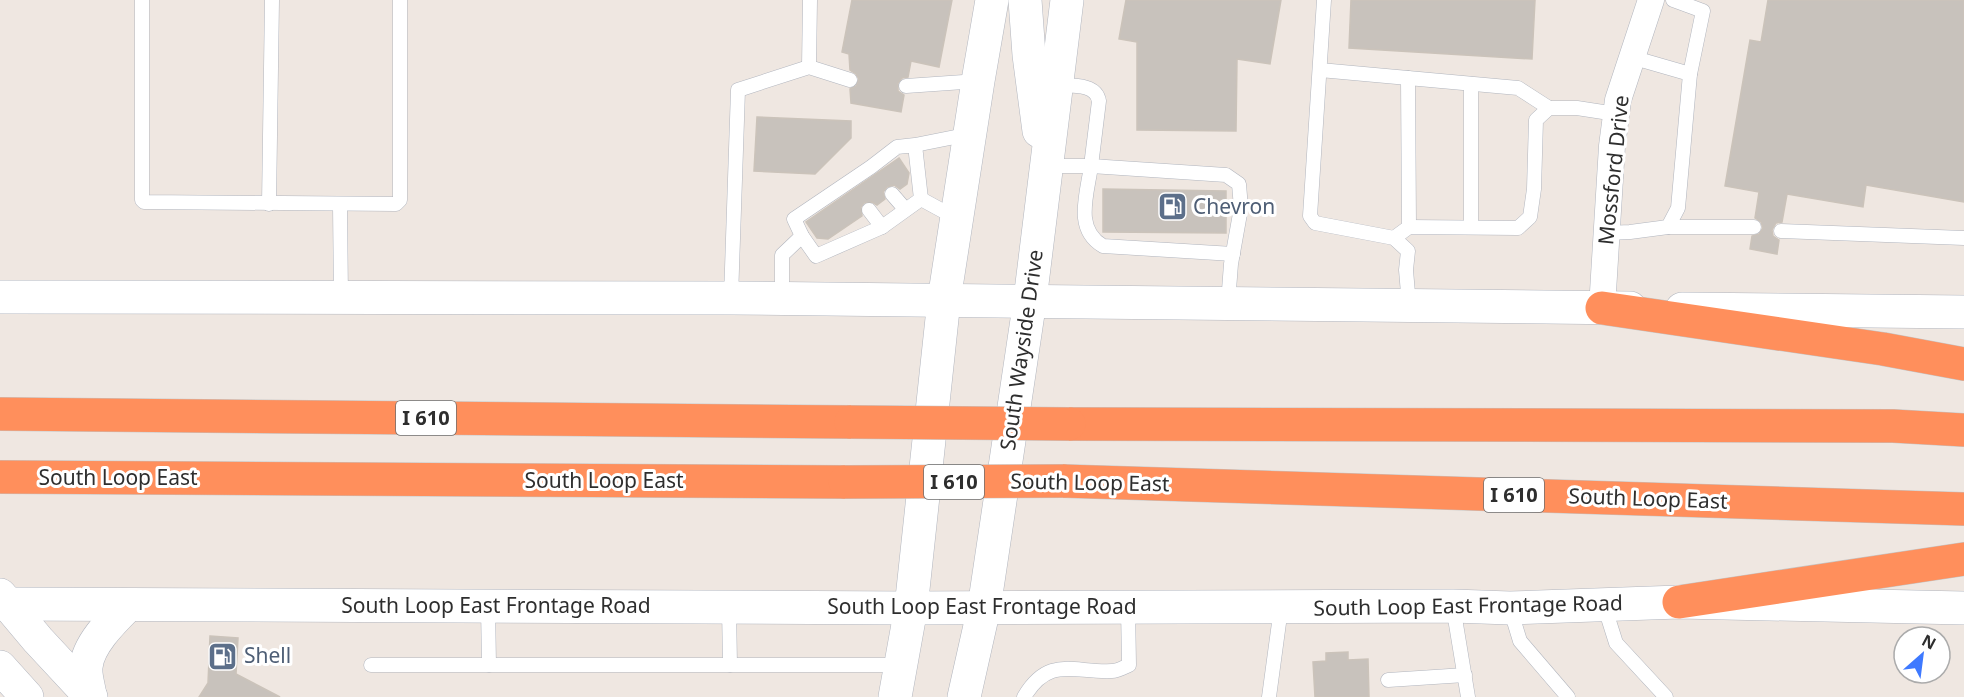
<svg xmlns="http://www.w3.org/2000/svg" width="1964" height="697" viewBox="0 0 1964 697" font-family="'Noto Sans',sans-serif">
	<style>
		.building { fill: #c8c2bc; stroke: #cbc3ba; stroke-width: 1.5 }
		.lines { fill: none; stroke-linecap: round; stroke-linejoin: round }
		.lane-casing { stroke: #b1b5be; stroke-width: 15 }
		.street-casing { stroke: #b1b5be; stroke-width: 27 }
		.secondary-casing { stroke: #b1b5be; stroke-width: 34 }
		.highway-casing { stroke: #c4c4c4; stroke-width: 34 }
		.lane { stroke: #fff; stroke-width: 14 }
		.street { stroke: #fff; stroke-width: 26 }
		.secondary { stroke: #fff; stroke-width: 33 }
		.highway { stroke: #ff8f5c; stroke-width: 33 }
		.highway-bridge-casing { stroke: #c4c4c4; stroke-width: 34; stroke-linecap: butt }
		.highway-bridge { stroke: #ff8f5c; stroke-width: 33 }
		.labels { text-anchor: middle; stroke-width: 6; stroke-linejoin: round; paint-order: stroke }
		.shield { fill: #fff; stroke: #6d6d6d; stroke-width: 1.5 }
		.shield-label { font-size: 20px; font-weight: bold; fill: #2e2e2e }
		.street-label { font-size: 21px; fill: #2e2e2e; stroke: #fff }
		.service-label { font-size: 21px; fill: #4e5e75; stroke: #fff; text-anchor: start }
	</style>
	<rect width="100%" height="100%" fill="#efe7e1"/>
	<g class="building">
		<polygon points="852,0 952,0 939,67 911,61 908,77 902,78 898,83 898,91 904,95 901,112 851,103 850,89 856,86 859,79 856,74 850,70 849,54 842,52"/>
		<polygon points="1126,0 1281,0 1270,64 1237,59 1236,131 1137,130 1137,42 1119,39"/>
		<polygon points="1351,0 1535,0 1532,59 1349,48"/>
		<polygon points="1768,0 1964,0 1964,202 1866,185 1863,207 1787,194 1782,222 1776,223 1772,230 1773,236 1779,240 1777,254 1750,249 1752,236 1759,234 1763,228 1761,222 1755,218 1759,192 1725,186 1750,40 1761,42"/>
		<polygon points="757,117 851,121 851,138 815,174 754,171"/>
		<polygon points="899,158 909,173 907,184 900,189 894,185 887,187 883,192 885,199 877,205 872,202 864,203 861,207 862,216 828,239 817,238 806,222"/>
		<polygon points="1103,189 1226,191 1226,233 1103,232"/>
		<polygon points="210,636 238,638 236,674 280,697 199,697 208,683"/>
		<polygon points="1348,652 1348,660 1368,659 1369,697 1315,697 1313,662 1326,661 1326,653"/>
	</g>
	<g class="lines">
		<defs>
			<g id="lane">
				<polyline points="142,0 142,200 144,202 396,204 400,200 400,0"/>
				<polyline points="1324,0 1310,216 1315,223 1394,238 1408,251 1406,270 1409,305"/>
				<polyline points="1673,0 1703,11 1690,74"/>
				<polyline points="809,67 810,0"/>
				<polyline points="1320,70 1518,88 1549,108"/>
				<polyline points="1408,78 1409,227"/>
				<path d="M1056 85C1071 86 1096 83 1099 101L1091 166 1226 175 1239 184 1241 208 1231 264 1228 303"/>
				<polyline points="906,86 978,81"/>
				<polyline points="915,145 897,147 871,167 794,219 802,236 816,256 882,227 921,199 915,145 970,134"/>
				<path d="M1047 166H1091C1087 195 1074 229 1103 246L1233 254"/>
				<polyline points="892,194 905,209"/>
				<polyline points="921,199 956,218"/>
				<polyline points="269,204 272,0"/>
				<polyline points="340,205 341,298"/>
				<polyline points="869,210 882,227"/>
				<polyline points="1471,227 1471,84"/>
				<polyline points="1668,227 1754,227"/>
				<polyline points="1781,231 1964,238"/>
				<polyline points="1607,233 1630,232 1668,227 1678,208 1690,74 1631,57"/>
				<polyline points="1394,238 1409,227 1518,228 1530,217 1534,189 1536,120 1549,108 1577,108 1616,114"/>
				<polyline points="731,298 738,90 809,67 850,80"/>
				<polyline points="782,298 782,255 802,236"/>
				<polyline points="1604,605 1616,643 1666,697"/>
				<polyline points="488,606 489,665"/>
				<polyline points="1453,606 1468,697"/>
				<polyline points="729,607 730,665"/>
				<polyline points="1510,608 1520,641 1568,697"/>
				<polyline points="371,665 899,665"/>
				<polyline points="1388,680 1465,675"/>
				<path d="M1024 697C1049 655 1073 673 1112 671 1118 671 1124 667 1129 665L1128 607"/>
				<polyline points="1269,697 1281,608"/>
			</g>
			<polyline id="street" points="1602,308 1612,146 1618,100 1651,0"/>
			<g id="secondary">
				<polyline points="1025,0 1029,55 1039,131"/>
				<polyline points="0,297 731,298 1630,308"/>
				<polyline points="1682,309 1964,312"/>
				<polyline points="0,595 38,640 91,697"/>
				<polyline points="0,604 911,608 1453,606 1510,608 1679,602 1964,608"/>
				<polyline points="0,667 27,697"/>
				<path d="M90 696C89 687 85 676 86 667 88 644 113 620 128 605"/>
				<polyline points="895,697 911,608 944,300 978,81 992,0"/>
				<polyline points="964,697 984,608 1030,300 1067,0"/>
			</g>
			<g id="highway">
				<polyline points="1602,308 1883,349 1964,364"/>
				<polyline points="0,414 851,422"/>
				<polyline points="1069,424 1893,426 1964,430"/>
				<polyline points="0,477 845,482"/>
				<polyline points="1063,481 1964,509"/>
				<polyline points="1679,602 1964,559"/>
			</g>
		</defs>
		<use href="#lane" class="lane-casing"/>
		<use href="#street" class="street-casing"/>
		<use href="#secondary" class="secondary-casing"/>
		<use href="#highway" class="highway-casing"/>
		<use href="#lane" class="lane"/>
		<use href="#street" class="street"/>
		<use href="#secondary" class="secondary"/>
		<use href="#highway" class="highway"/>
		<defs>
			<g id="highway-bridge">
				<polyline points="851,422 1069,424"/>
				<polyline points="845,482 1063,481"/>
			</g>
		</defs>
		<use href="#highway-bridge" class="highway-bridge-casing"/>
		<use href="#highway-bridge" class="highway-bridge"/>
	</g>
	<defs>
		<symbol id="fuel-square" viewBox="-11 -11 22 22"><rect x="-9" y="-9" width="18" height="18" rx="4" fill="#5c6f8a" stroke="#fff"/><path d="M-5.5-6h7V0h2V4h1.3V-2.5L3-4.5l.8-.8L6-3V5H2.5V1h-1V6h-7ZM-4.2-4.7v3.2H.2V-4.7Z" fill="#fff"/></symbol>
	</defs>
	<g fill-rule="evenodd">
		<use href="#fuel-square" x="1156" y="190" width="33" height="33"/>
		<use href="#fuel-square" x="206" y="640" width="33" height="33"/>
	</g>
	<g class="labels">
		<g class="shield">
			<rect x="396" y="401" width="60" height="34" rx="4.5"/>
			<rect x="924" y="465" width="60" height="34" rx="4.5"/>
			<rect x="1484" y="478" width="60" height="34" rx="4.5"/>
		</g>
		<g class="shield-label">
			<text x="426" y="425">I 610</text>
			<text x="954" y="489">I 610</text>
			<text x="1514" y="502">I 610</text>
		</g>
		<g class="street-label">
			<text transform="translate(1614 170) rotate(-84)" y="7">Mossford Drive</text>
			<text transform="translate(1022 350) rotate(-82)" y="7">South Wayside Drive</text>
			<text x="118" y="485">South Loop East</text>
			<text x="604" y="488">South Loop East</text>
			<text transform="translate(1090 483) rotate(1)" y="7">South Loop East</text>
			<text transform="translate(1648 499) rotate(2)" y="7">South Loop East</text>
			<text x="496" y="613">South Loop East Frontage Road</text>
			<text transform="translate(1468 606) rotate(-1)" y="7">South Loop East Frontage Road</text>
			<text x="982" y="614">South Loop East Frontage Road</text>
		</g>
		<g class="service-label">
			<text x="1193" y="214">Chevron</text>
			<text x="244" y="663">Shell</text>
		</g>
	</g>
	<g transform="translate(1922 655) rotate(28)"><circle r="28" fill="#ffffff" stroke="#ababab" stroke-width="1.5"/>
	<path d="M0-4.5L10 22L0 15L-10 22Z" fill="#3e79ff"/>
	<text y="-9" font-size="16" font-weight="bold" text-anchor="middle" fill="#2e2e2e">N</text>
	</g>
</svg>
